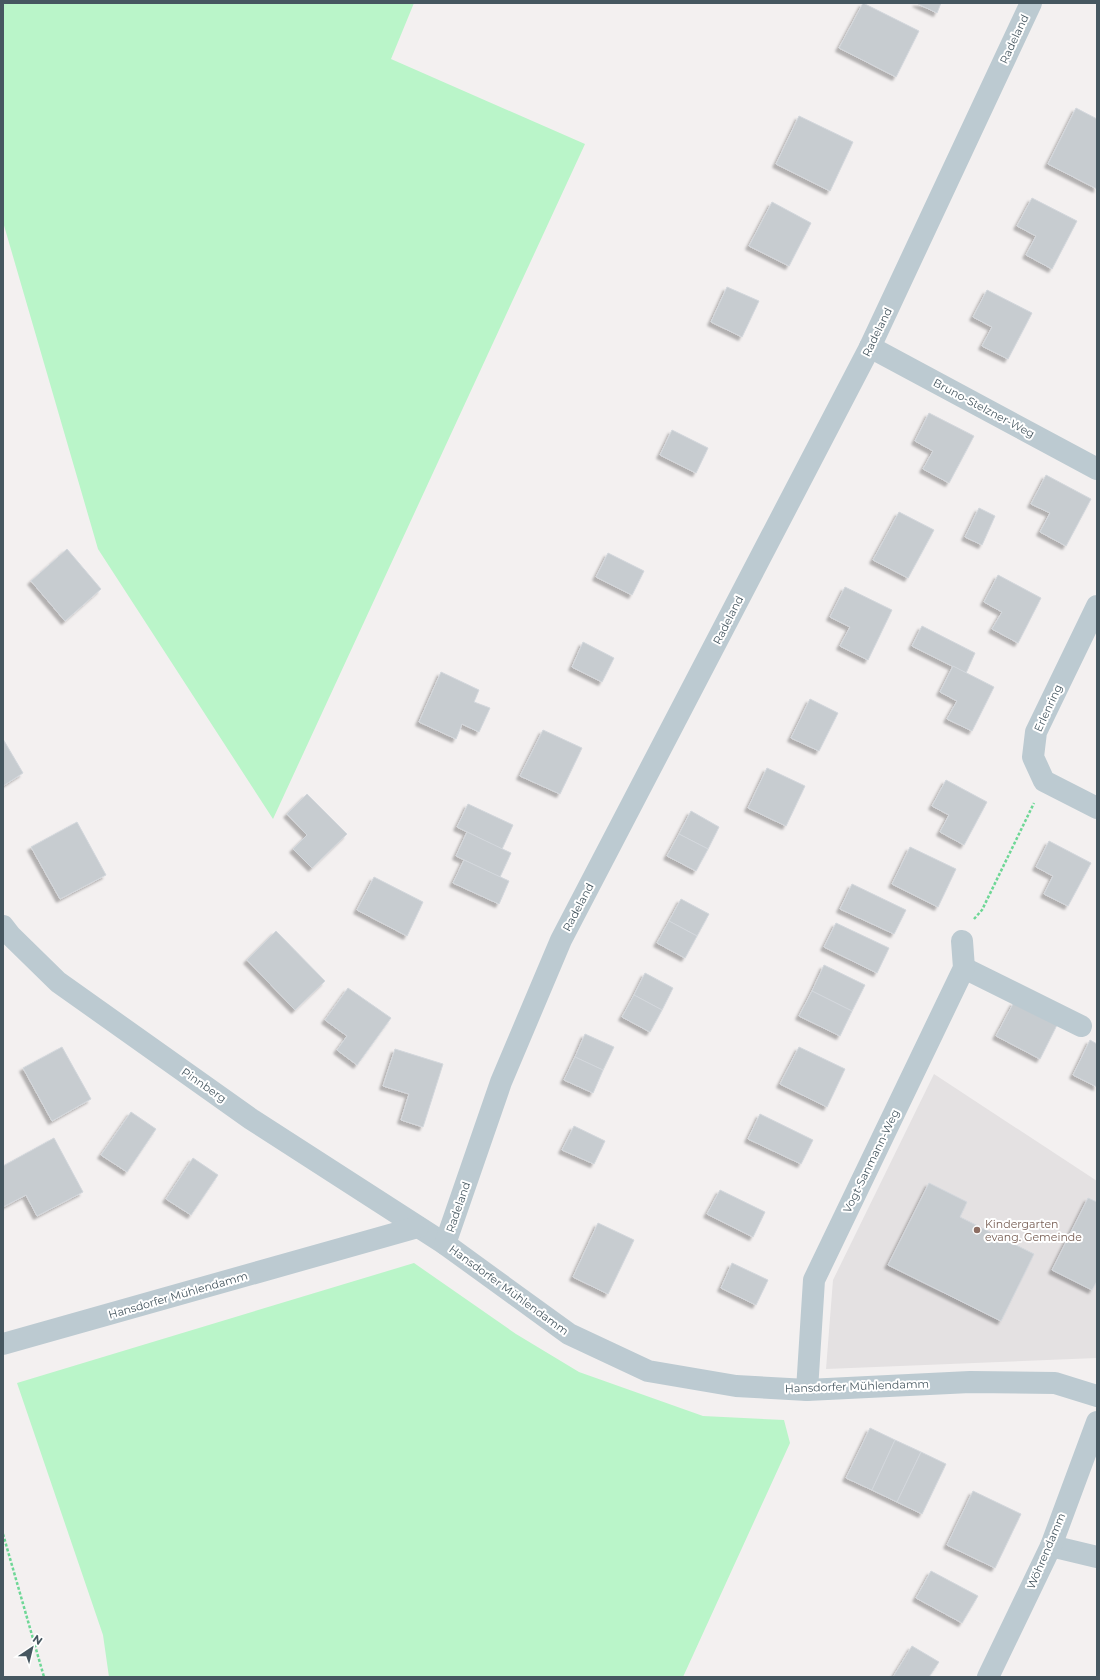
<svg xmlns="http://www.w3.org/2000/svg" width="1100" height="1680" viewBox="0 0 1100 1680" font-family="Montserrat,sans-serif">
	<style>
		.education { fill: #e4e1e2 }
		.green { fill: #baf5c9 }
		.building { fill: #c7ccd0; stroke: #d3d7dc; filter: url(#shadow) }
		.lines { fill: none; stroke-linecap: round; stroke-linejoin: round }
		.path { stroke: #6ed796; stroke-width: 2.5; stroke-dasharray: 3 2; stroke-linecap: butt }
		.minor { stroke: #bccad1; stroke-width: 22 }
		.education-dot { fill: #8d6e63; stroke: #fff; stroke-width: 1.5 }
		.labels { text-anchor: middle; stroke-width: 4; stroke-linejoin: round; paint-order: stroke }
		.street-label { font-size: 11px; fill: #465760; stroke: #fff }
		.education-label { font-size: 11px; fill: #785e54; stroke: #fff; text-anchor: start }
	</style>
	<defs>
		<filter id="shadow"><feDropShadow dx="-3.5" dy="3.5" stdDeviation="1" flood-color="#0004"/></filter>
	</defs>
	<rect width="100%" height="100%" fill="#f3f0f0"/>
	<polygon class="education" points="934,1074 1097,1181 1097,1358 826,1369 833,1280"/>
	<g class="green">
		<polygon points="3,3 414,3 391,59 585,144 273,819 98,549 3,222"/>
		<polygon points="414,1263 516,1334 579,1372 703,1416 784,1420 790,1443 683,1677 109,1677 103,1635 17,1383"/>
	</g>
	<g class="building">
		<polygon points="863,3 919,31 896,77 839,48"/>
		<polygon points="916,3 941,3 937,13"/>
		<polygon points="1076,108 1097,119 1097,189 1048,164"/>
		<polygon points="799,116 853,142 830,191 776,164"/>
		<polygon points="1032,198 1077,221 1052,269 1026,255 1036,236 1017,226"/>
		<polygon points="772,202 811,223 789,266 749,246"/>
		<polygon points="727,287 759,301 742,337 711,322"/>
		<polygon points="987,290 1032,313 1008,359 982,346 992,327 973,317"/>
		<polygon points="929,413 974,436 949,483 923,469 933,451 915,441"/>
		<polygon points="672,430 708,448 696,473 660,455"/>
		<polygon points="1046,475 1091,499 1066,546 1040,532 1050,513 1031,504"/>
		<polygon points="979,508 995,516 982,545 965,537"/>
		<polygon points="899,512 934,530 908,578 873,560"/>
		<polygon points="67,549 101,589 65,621 31,581"/>
		<polygon points="608,553 644,571 632,595 596,577"/>
		<polygon points="998,575 1041,598 1018,643 992,629 1002,612 984,602"/>
		<polygon points="845,587 892,610 868,660 840,646 850,627 830,617"/>
		<polygon points="922,626 975,653 966,673 912,646"/>
		<polygon points="583,642 614,658 602,682 572,667"/>
		<polygon points="953,666 994,687 972,731 947,719 957,701 940,692"/>
		<polygon points="441,672 479,690 474,702 490,708 479,732 462,724 456,739 419,722"/>
		<polygon points="810,699 838,713 819,751 791,738"/>
		<polygon points="543,730 582,748 560,794 520,776"/>
		<polygon points="3,739 23,773 3,786"/>
		<polygon points="767,768 805,786 786,826 748,808"/>
		<polygon points="946,780 987,802 964,845 940,832 949,815 932,806"/>
		<polygon points="307,794 347,834 312,868 293,849 307,835 287,814"/>
		<polygon points="468,804 513,825 502,849 457,827"/>
		<polygon points="691,811 719,827 708,849 679,834"/>
		<polygon points="77,822 106,875 60,899 31,847"/>
		<polygon points="467,832 511,853 500,877 456,856"/>
		<polygon points="679,834 708,849 696,871 667,856"/>
		<polygon points="1049,841 1091,863 1068,906 1044,894 1053,876 1036,867"/>
		<polygon points="910,847 956,869 938,907 892,884"/>
		<polygon points="464,860 509,881 499,904 453,883"/>
		<polygon points="374,877 423,902 407,936 357,910"/>
		<polygon points="852,884 906,910 894,934 840,909"/>
		<polygon points="681,899 709,914 697,936 669,921"/>
		<polygon points="669,921 697,936 685,958 657,943"/>
		<polygon points="836,923 889,948 877,973 824,947"/>
		<polygon points="276,931 325,981 295,1010 247,960"/>
		<polygon points="824,965 865,985 852,1011 812,991"/>
		<polygon points="645,973 673,988 662,1010 634,995"/>
		<polygon points="348,988 391,1018 357,1065 337,1050 347,1036 325,1020"/>
		<polygon points="812,991 852,1011 840,1036 799,1016"/>
		<polygon points="634,995 662,1010 650,1032 622,1017"/>
		<polygon points="1014,1002 1057,1025 1040,1059 996,1036"/>
		<polygon points="585,1034 614,1047 603,1070 575,1057"/>
		<polygon points="1090,1040 1097,1044 1097,1087 1073,1075"/>
		<polygon points="62,1047 91,1099 52,1121 23,1068"/>
		<polygon points="799,1047 845,1069 827,1107 780,1084"/>
		<polygon points="395,1049 443,1064 423,1127 401,1120 409,1094 383,1086"/>
		<polygon points="575,1057 603,1070 593,1093 564,1080"/>
		<polygon points="131,1112 156,1129 127,1172 101,1155"/>
		<polygon points="760,1114 813,1140 801,1164 748,1139"/>
		<polygon points="574,1126 605,1141 594,1164 562,1150"/>
		<polygon points="54,1138 83,1192 37,1216 26,1195 3,1207 3,1166"/>
		<polygon points="193,1158 218,1175 191,1215 166,1199"/>
		<polygon points="929,1183 967,1202 960,1217 1034,1254 1001,1321 888,1265"/>
		<polygon points="720,1190 765,1212 753,1237 707,1214"/>
		<polygon points="1088,1198 1097,1202 1097,1281 1092,1290 1052,1270"/>
		<polygon points="598,1223 634,1240 608,1294 573,1277"/>
		<polygon points="732,1263 768,1280 756,1305 721,1288"/>
		<polygon points="870,1428 895,1440 872,1490 846,1478"/>
		<polygon points="895,1440 921,1452 897,1502 872,1490"/>
		<polygon points="921,1452 946,1464 922,1514 897,1502"/>
		<polygon points="973,1491 1021,1514 995,1568 947,1545"/>
		<polygon points="931,1571 978,1596 962,1623 916,1598"/>
		<polygon points="912,1646 939,1662 929,1677 893,1677"/>
	</g>
	<g class="lines">
		<g class="path">
			<polyline points="974,919 982,910 1034,803"/>
			<polyline points="3,1534 44,1677"/>
		</g>
		<g class="minor">
			<polyline points="870,347 1097,469"/>
			<polyline points="1097,606 1036,732 1033,757 1044,781 1097,808"/>
			<polyline points="3,926 10,935 58,982 251,1119 445,1244 569,1334 648,1371 736,1386 807,1390 970,1382 1055,1383 1097,1396"/>
			<polyline points="964,968 1081,1026"/>
			<polyline points="445,1244 501,1082 561,940 870,347 1031,3"/>
			<polyline points="3,1344 418,1227"/>
			<polyline points="807,1390 814,1280 964,968 962,941"/>
			<polyline points="1051,1546 1097,1557"/>
			<polyline points="988,1677 1051,1546 1097,1422"/>
		</g>
	</g>
	<circle class="education-dot" cx="977" cy="1230" r="4"/>
	<g class="labels">
		<g class="street-label">
			<text transform="translate(1014 39) rotate(-65)" y="4">Radeland</text>
			<text transform="translate(877 332) rotate(-64)" y="4">Radeland</text>
			<text transform="translate(984 408) rotate(28)" y="4">Bruno-Stelzner-Weg</text>
			<text transform="translate(728 620) rotate(-63)" y="4">Radeland</text>
			<text transform="translate(1048 708) rotate(-65)" y="4">Erlenring</text>
			<text transform="translate(578 907) rotate(-62)" y="4">Radeland</text>
			<text transform="translate(204 1085) rotate(35)" y="4">Pinnberg</text>
			<text transform="translate(871 1161) rotate(-64)" y="4">Vogt-Sanmann-Weg</text>
			<text transform="translate(458 1207) rotate(-71)" y="4">Radeland</text>
			<text transform="translate(509 1290) rotate(36)" y="4">Hansdorfer Mühlendamm</text>
			<text transform="translate(178 1295) rotate(-16)" y="4">Hansdorfer Mühlendamm</text>
			<text transform="translate(857 1386) rotate(-2)" y="4">Hansdorfer Mühlendamm</text>
			<text transform="translate(1046 1551) rotate(-67)" y="4">Wöhrendamm</text>
		</g>
		<g class="education-label">
			<text x="985" y="1228">Kindergarten<tspan x="985" dy="13">evang. Gemeinde</tspan></text>
		</g>
	</g>
	<rect width="1100" height="1680" fill="none" stroke="#465760" stroke-width="8"/>
	<g transform="translate(32 1648) rotate(35)" stroke="#ffffff" stroke-width="3" paint-order="stroke">
	<path d="M0-3L7 15L0 10L-7 15Z" fill="#465760"/>
	<text y="-6" font-size="11" font-weight="bold" text-anchor="middle" fill="#465760">N</text>
	</g>
</svg>
